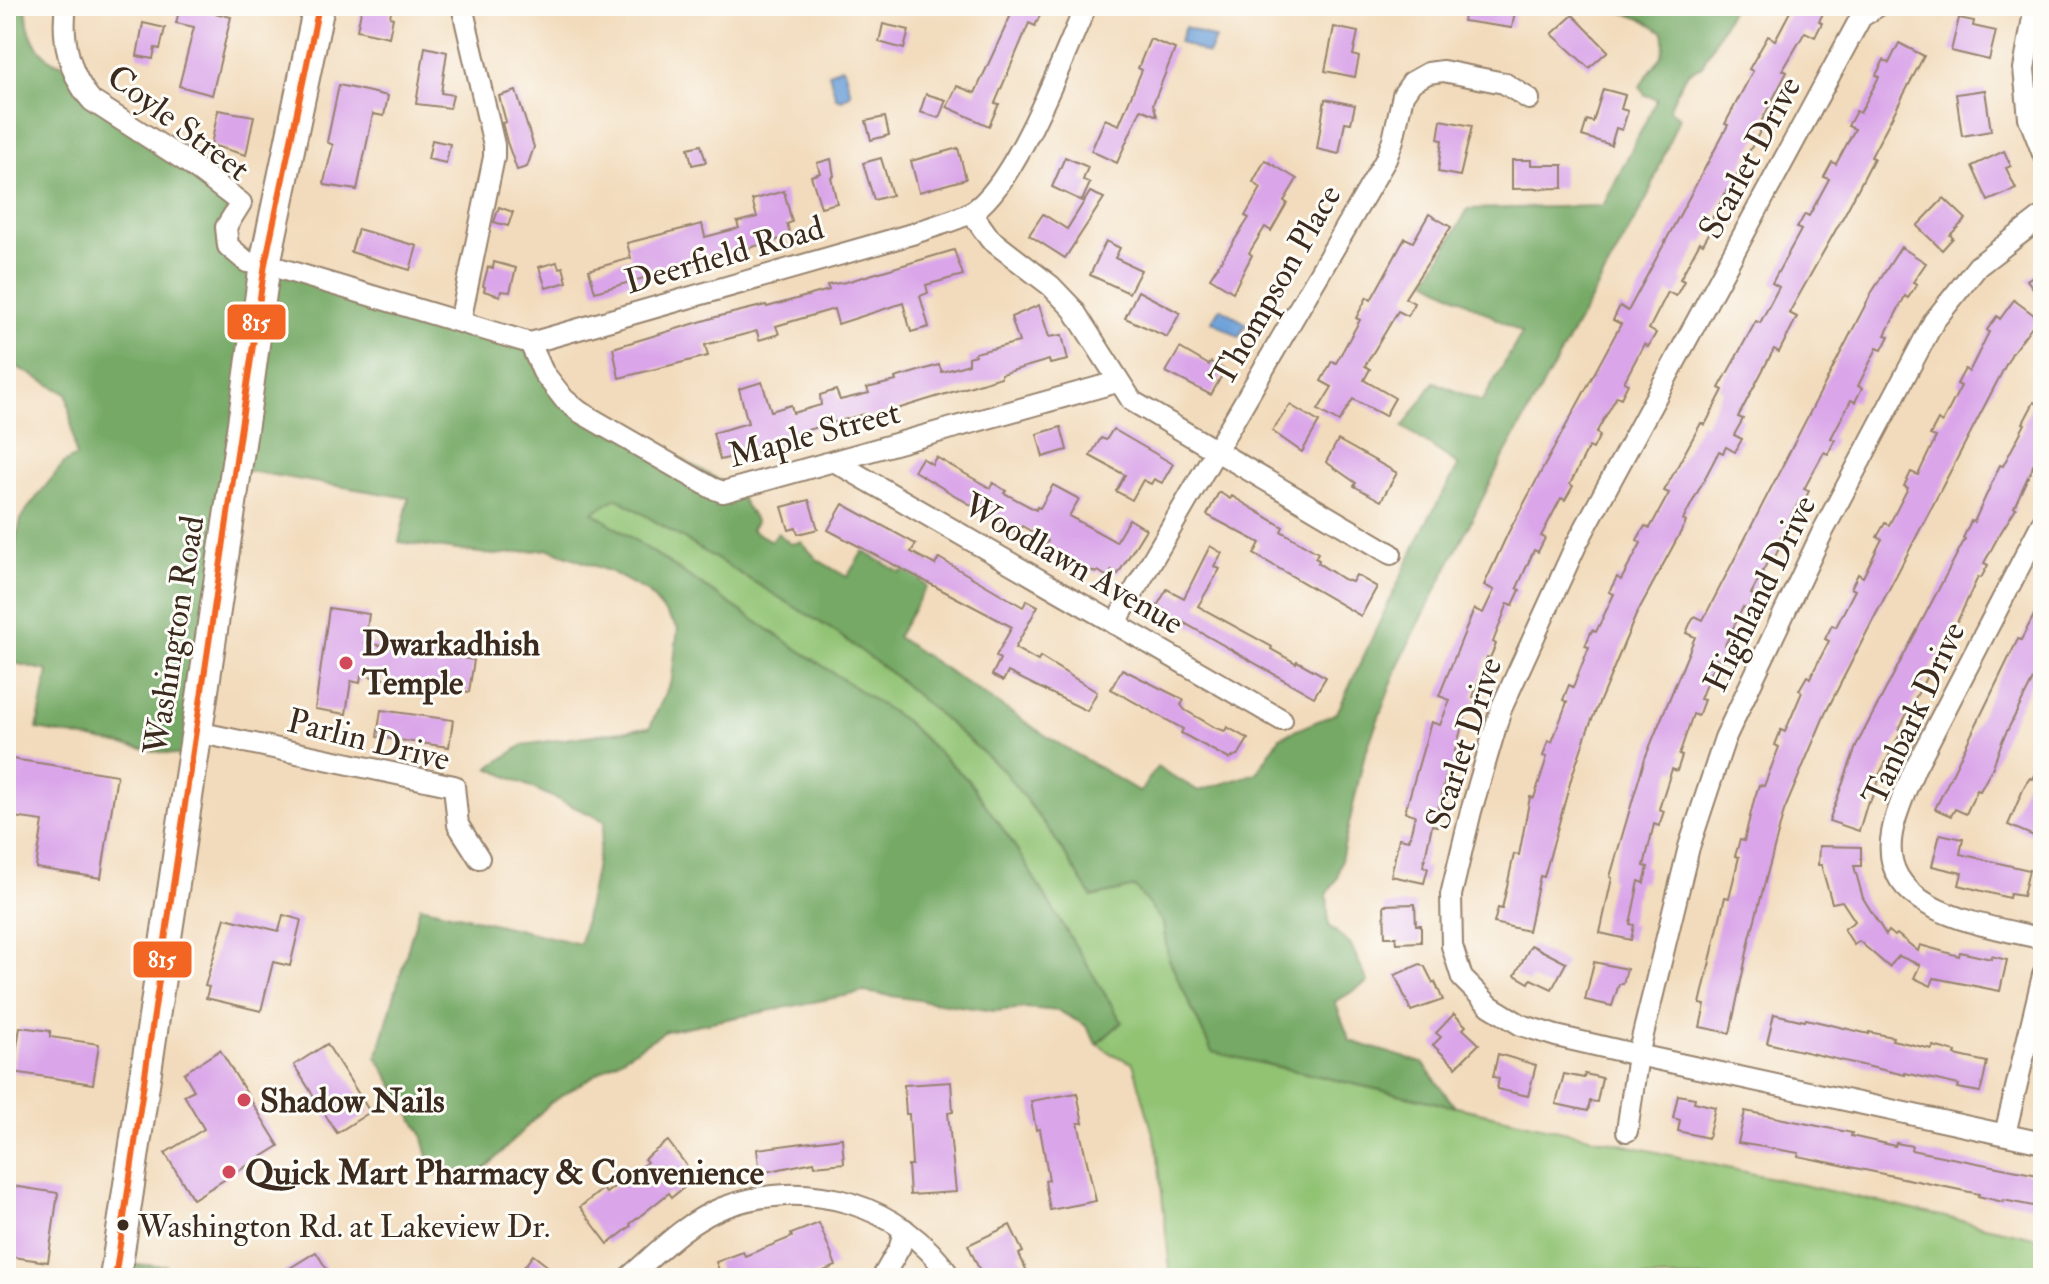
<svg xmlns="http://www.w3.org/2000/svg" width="2049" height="1284" viewBox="0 0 2049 1284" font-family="'IM FELL Double Pica',serif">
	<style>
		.green { fill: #91c373; stroke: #667648; stroke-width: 2 }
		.forest { fill: #74a965; stroke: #586a42; stroke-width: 2 }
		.water { fill: #6ea1d9; stroke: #54667c; stroke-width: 2 }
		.building { fill: #daa6e9 }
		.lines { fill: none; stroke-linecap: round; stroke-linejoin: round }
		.minor-casing { stroke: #96826d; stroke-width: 24 }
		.primary-casing { stroke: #96826d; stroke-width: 34 }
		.minor { stroke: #fff; stroke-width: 20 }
		.primary { stroke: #fff; stroke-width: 30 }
		.bus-1-casing { stroke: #fdfcf7; stroke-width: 12 }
		.bus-1 { stroke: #f26522; stroke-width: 6 }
		.poi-dot { fill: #d1495b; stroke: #fdfcf7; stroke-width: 3 }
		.bus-dot { fill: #3b2a1e; stroke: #fdfcf7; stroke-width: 3 }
		.labels { text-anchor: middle; stroke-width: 6; stroke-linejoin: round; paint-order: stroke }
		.bus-label { font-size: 32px; fill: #3b2a1e; stroke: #fdfcf7; text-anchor: start }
		.street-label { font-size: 34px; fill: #3b2a1e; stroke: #fdfcf7 }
		.poi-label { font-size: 34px; font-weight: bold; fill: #3b2a1e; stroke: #fdfcf7; text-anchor: start }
		.line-badge { stroke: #fdfcf7; stroke-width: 3 }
		.badge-label { font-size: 22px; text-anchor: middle; font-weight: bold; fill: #fff }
	</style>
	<rect width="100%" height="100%" fill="#fdfcf7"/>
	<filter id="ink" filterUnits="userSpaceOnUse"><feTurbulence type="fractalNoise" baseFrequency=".0125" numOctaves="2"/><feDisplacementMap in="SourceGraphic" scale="16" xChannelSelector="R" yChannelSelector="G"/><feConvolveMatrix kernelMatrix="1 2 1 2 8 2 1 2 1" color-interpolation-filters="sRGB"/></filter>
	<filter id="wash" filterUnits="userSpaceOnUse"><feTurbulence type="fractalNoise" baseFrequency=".006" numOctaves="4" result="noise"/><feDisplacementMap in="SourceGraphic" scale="32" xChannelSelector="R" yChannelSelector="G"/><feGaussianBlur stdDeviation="1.8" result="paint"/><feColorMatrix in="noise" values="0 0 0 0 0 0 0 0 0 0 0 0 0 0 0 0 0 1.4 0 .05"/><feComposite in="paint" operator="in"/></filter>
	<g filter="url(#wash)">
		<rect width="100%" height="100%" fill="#f2dbbc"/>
		<polygon class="green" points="617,498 834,631 891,673 1003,770 1050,831 1092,896 1135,887 1163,923 1168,957 1212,1052 2043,1239 2043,1278 1171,1278 1157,1148 1133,1063 1112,1054 1097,1044 1122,1022 1012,842 968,780 905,721 592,512"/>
		<g class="forest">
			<path d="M6 6H22C28 13 27 15 28 24 33 47 48 65 71 66L80 88 241 203 228 245 530 343 554 389 735 489 756 522 751 530 771 541 778 533 790 544 801 542 818 560 847 577 863 551 901 573 912 554 929 562 921 581 927 586 897 637 1051 739 1140 792 1157 767 1199 791 1257 773 1280 737 1337 713 1425 525 1459 465 1403 427 1434 382 1482 402 1522 333 1427 280 1468 209 1603 206 1657 99 1645 95 1640 87C1650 65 1669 60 1663 32L1644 20 1605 6H1733L1702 66 1689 72 1681 83 1669 109 1679 117 1647 198 1505 454 1400 661 1364 757 1337 878 1327 895 1329 926 1351 945 1368 982 1335 1002 1350 1041 1423 1063 1455 1107 1212 1052 1168 957 1163 923 1135 887 1092 897 1050 831 1003 770 891 673 834 631 617 498 593 512 905 721 968 780 1012 842 1122 1022 1097 1044 1085 1025 1059 1011 1026 1008 994 1011 864 992 666 1031 550 1103 485 1169 433 1175 422 1134 377 1057 420 906 580 944 605 821 489 768 523 745 650 727 672 679 678 628 648 592 611 572 549 549 494 555 399 542 409 498 237 469 193 758 37 729 48 671 6 661V577L22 516 64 463 76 456 67 394 6 361Z"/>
			<polygon points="117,1265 165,1265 181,1278 115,1278"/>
		</g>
		<g class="water">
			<polygon points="1185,27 1215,39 1208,54 1179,42"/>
			<polygon points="841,67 844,69 851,94 842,100 836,98 829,73"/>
			<polygon points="1220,308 1247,324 1239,337 1212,321"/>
		</g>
		<g id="blocks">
			<g class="building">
				<polygon points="362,6 392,6 390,17 393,18 389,37 357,30"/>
				<polygon points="1015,6 1036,6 1043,9 1035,26 1029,23 995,103 999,104 989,126 947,107 957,86 975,93"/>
				<polygon points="1466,6 1516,6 1512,28 1463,21"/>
				<polygon points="1793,6 1827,6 1819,21 1822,23 1815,37 1805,32 1783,70 1787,72 1760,124 1763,126 1736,176 1739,178 1731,193 1727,190 1707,228 1711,230 1703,244 1700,242 1680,279 1684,281 1676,296 1668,292 1649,329 1656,333 1648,347 1644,344 1624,382 1628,384 1621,398 1617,396 1596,433 1600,435 1593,449 1589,447 1570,484 1573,486 1565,500 1561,498 1541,536 1545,538 1538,552 1534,550 1517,588 1520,590 1513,605 1508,603 1493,642 1496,644 1490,658 1487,657 1473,697 1476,698 1470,714 1466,713 1454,754 1457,755 1452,769 1448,768 1438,810 1441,811 1437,826 1432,825 1423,867 1428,868 1424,883 1391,876 1399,838 1409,840 1415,815 1405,812 1431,722 1440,725 1450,700 1439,696 1474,609 1483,613 1494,590 1484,585 1508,533 1621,324 1613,320 1620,306 1628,311 1728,125 1725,124 1753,71 1749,69 1768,36 1775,40"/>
				<polygon points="180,7 198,12 199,9 231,17 212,95 179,86 194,27 176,23"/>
				<polygon points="1573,15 1608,51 1589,68 1552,34"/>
				<polygon points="1959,18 1974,21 1973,26 1996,31 1989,60 1951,51"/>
				<polygon points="143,23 165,28 160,49 155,48 153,59 137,56"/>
				<polygon points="883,24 909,30 904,49 879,42"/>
				<polygon points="1334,27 1358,32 1353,55 1359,57 1355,77 1325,71"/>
				<polygon points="1150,39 1175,49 1153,104 1157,116 1141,109 1117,163 1091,151 1105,119 1119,125 1142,70 1138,68"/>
				<polygon points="1899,43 1924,56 1871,157 1874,158 1847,210 1789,313 1797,317 1779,352 1774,349 1738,417 1743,419 1734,435 1742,439 1735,452 1726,447 1723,453 1719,451 1683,520 1686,522 1636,615 1588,729 1572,776 1544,877 1540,876 1528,931 1494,923 1498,908 1502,909 1514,854 1519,855 1530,797 1534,798 1547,757 1543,756 1548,741 1552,742 1567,702 1563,700 1569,685 1573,687 1589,647 1585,646 1592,630 1596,632 1614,594 1609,592 1617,577 1621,580 1641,543 1637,540 1645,526 1650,528 1669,493 1664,491 1701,423 1705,425 1723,390 1719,388 1756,321 1760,323 1779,287 1772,283 1801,230 1797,228 1805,214 1809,216 1829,179 1824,177 1832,162 1836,164 1855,129 1848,126 1856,111 1860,113 1879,77 1876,75 1884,60 1889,63"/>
				<polygon points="425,47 447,52 441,93 453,95 450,108 416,104"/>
				<polygon points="339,85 388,96 384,116 373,114 357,190 325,185 324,182 333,145 327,142"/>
				<polygon points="1603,89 1625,95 1621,109 1628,111 1622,130 1616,128 1611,145 1582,136 1587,120 1593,122"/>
				<polygon points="1985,90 1991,131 1962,136 1956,94"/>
				<polygon points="516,91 534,147 527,167 517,170 507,142 502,123 506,122 499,96"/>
				<polygon points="926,94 946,100 939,118 920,112"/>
				<polygon points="1325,99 1355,105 1351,123 1345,122 1339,154 1317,149"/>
				<polygon points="218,110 254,116 246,155 211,145"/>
				<polygon points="885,117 889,135 871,140 866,121"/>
				<polygon points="1441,120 1472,126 1460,176 1438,172 1442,140 1438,139"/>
				<polygon points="432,140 450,144 446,163 428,159"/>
				<polygon points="701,145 706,162 692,165 688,148"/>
				<polygon points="958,148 966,179 919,192 911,161"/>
				<polygon points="2004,151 2011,166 2006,168 2016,189 1988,201 1972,166"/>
				<polygon points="1065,157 1088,167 1083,180 1090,183 1082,201 1052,187"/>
				<polygon points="881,158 892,195 874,200 863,163"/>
				<polygon points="831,159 834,176 831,177 837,203 821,207 811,176 820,173 817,163"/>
				<polygon points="1265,160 1297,179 1284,201 1287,203 1271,231 1265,227 1249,253 1252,255 1233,292 1210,278 1249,218 1245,216 1261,188 1253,182"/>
				<polygon points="1512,160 1531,160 1531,165 1563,165 1563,188 1512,189"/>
				<polygon points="784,191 792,222 787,224 791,236 595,292 589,270 631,258 627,243 702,224 705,237 739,228 737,222 757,217 752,200"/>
				<polygon points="1090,192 1104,198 1065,258 1029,235 1043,214 1067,229"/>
				<polygon points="1944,198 1966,219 1950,235 1953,238 1942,250 1917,226"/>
				<polygon points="499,207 513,212 508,226 494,222"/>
				<polygon points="1429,214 1451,227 1405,298 1414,303 1408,316 1398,311 1365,366 1370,369 1364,380 1395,398 1385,416 1353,399 1339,422 1318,410 1332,387 1321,381 1332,361 1336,363 1360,320 1356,318 1367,297 1371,300 1405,238 1413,242"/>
				<polygon points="358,229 417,246 410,270 351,252"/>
				<polygon points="1106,241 1120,248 1115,258 1141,270 1129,293 1090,275"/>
				<polygon points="1901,247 1926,263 1913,282 1917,284 1908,298 1905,296 1885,335 1889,336 1882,350 1877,348 1858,386 1862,388 1855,402 1851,400 1831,438 1835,440 1828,454 1824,452 1804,489 1809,491 1803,503 1799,501 1778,542 1781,544 1775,557 1771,555 1751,594 1755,596 1748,610 1743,607 1725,645 1729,648 1722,662 1716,659 1700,699 1704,700 1698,716 1693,714 1679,755 1682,756 1677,771 1672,769 1659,809 1664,811 1659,826 1654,824 1644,866 1648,867 1644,883 1639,881 1630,924 1634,925 1631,940 1600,933 1612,878 1610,877 1645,758 1695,637 1686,633 1690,624 1695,616 1703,620 1872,292"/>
				<polygon points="954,250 963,275 926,285 928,293 920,296 929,327 911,332 903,303 838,324 834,309 776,326 779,334 759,340 757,331 705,345 708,356 619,378 613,348 716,317 766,305 767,307 829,290 827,285 846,282"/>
				<polygon points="494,262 516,268 510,292 501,291 500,296 484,291 485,287 483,286 488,267 493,268"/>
				<polygon points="557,262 559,268 563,267 567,282 546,288 539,267"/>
				<polygon points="2043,269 2043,301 2027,280"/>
				<polygon points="1138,291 1180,313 1167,337 1125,318"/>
				<polygon points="2014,300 2038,318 2012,353 1873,620 1825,714 1784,811 1750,938 1730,1033 1700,1027 1705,1005 1700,1004 1725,897 1729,898 1739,857 1735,856 1740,840 1744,841 1754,800 1759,785 1764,786 1779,747 1775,745 1781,730 1785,732 1802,692 1799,690 1807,676 1810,678 1829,641 1825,639 1832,625 1836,627 1855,590 1851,588 1858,574 1863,577 1882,539 1877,537 1885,523 1889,525 1908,488 1904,486 1911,472 1918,475 1936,437 1930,435 1938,420 1942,423 1961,386 1957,384 1965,369 1969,372 1989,332 1987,330 1997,316 2000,319"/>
				<polygon points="1039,305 1049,337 1062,335 1068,360 1050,364 1049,360 1001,374 1001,377 884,413 865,418 864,414 807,430 809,433 773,444 774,447 720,460 713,433 748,423 739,389 762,382 771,411 791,405 793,413 821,405 820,395 836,390 840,400 869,393 867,388 896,381 895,378 939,365 942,372 969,364 969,357 975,355 975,353 1019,342 1011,317"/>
				<polygon points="1180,348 1209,365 1211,362 1225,370 1211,395 1166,372"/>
				<polygon points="2034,402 2043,407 2043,444 2014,507 2016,508 1998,537 1984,563 1988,565 1981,578 1978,577 1952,633 1950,632 1899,729 1902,730 1877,779 1879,780 1870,802 1868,801 1859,831 1829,821 1857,744 1965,539 1963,538 1971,521 1974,522 2000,465 2003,466 2025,424 2023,423"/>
				<polygon points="1290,405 1319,422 1302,452 1272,431"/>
				<polygon points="1061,427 1067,450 1043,457 1037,434"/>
				<polygon points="1113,429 1173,464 1162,483 1154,479 1151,484 1143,480 1132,500 1116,491 1125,475 1090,456 1101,438 1106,440"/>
				<polygon points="1338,440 1397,473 1381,501 1354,486 1356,483 1326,462"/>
				<polygon points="936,457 990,488 993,483 1006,491 1004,493 1036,510 1037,507 1040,508 1053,485 1079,499 1069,516 1116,542 1129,519 1146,529 1118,574 1112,570 1108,577 1098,571 1096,573 1044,547 1048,541 1022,526 1018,533 914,471 922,458 932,464"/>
				<polygon points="1219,492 1230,499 1232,496 1283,527 1281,531 1318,553 1315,558 1319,560 1318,563 1343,579 1352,582 1356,575 1377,587 1361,616 1254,554 1260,543 1207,515"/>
				<polygon points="809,500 818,529 798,534 796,528 789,530 782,507"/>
				<polygon points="843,504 916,544 911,552 935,565 939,558 1023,607 1027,600 1038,606 1015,648 1038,661 1040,657 1097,692 1087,711 1008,672 1003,681 992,675 1000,659 996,656 1012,627 828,530"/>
				<polygon points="1210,546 1222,553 1214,566 1220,569 1198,606 1272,647 1271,649 1296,663 1297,661 1326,677 1314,697 1179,620 1177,624 1160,615 1163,609 1157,606 1167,589 1184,598"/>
				<polygon points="2043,598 2043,634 2036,647 2043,651 2043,660 2003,739 1992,769 1980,791 1977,790 1966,814 1955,809 1951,816 1935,809 2018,639 2021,640"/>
				<polygon points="329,608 369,614 365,643 474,660 469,692 361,675 360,683 351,681 346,714 315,709"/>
				<polygon points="1122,669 1184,700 1181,705 1185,710 1216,728 1225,731 1227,727 1248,739 1239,754 1229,759 1181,733 1183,729 1111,689"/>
				<polygon points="381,710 453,720 449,747 377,737"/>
				<polygon points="6,758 117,775 101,878 36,868 43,821 6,816"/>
				<polygon points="2043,759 2043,812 2039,820 2043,821 2036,837 2008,825 2025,785 2030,778 2033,779"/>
				<polygon points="1940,834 1963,839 1960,854 2029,870 2023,896 2010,894 2009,898 1959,885 1962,873 1932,866"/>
				<polygon points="1819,846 1861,847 1861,866 1854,866 1863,898 1886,935 1889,931 1895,936 1897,934 1918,951 1920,945 1959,956 1960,952 1991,959 1991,956 2007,960 2000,991 1934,978 1931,986 1914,978 1920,965 1899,956 1889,967 1859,941 1854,945 1844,929 1855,921 1842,901 1832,903 1821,865 1818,865"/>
				<polygon points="1415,904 1416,925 1421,925 1421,942 1397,943 1396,937 1385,937 1384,905"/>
				<polygon points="283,915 301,920 290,966 273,962 261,1011 206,998 209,987 205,986 225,918 279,931"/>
				<polygon points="1531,945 1566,963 1552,989 1531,979 1529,983 1515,975"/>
				<polygon points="1594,962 1627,969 1623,984 1619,984 1612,1006 1585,1000"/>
				<polygon points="1420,964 1425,967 1433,983 1435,982 1443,1000 1411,1011 1395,975"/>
				<polygon points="1454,1014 1466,1026 1463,1029 1479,1044 1456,1067 1433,1045 1441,1037 1436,1033"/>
				<polygon points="1774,1014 1805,1021 1806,1019 1869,1034 1869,1032 1893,1037 1892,1040 1932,1049 1933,1046 1956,1052 1955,1055 1987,1062 1982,1086 1980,1092 1958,1088 1959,1085 1905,1073 1905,1075 1767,1043"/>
				<polygon points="20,1027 50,1031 50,1037 99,1044 93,1084 13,1072"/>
				<polygon points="327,1044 370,1112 337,1133 294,1065"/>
				<polygon points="220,1050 279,1146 193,1199 165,1153 204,1129 184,1095 194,1090 184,1073"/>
				<polygon points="1498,1054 1536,1065 1528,1096 1497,1089 1499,1078 1493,1077"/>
				<polygon points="1564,1074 1584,1078 1585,1074 1602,1078 1597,1102 1590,1101 1588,1111 1556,1104"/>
				<polygon points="951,1082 953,1112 948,1113 956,1192 910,1195 908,1165 912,1165 909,1114 906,1114 904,1085"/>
				<polygon points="1077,1093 1083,1123 1078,1123 1096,1201 1050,1210 1045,1181 1049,1180 1040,1129 1036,1130 1031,1101"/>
				<polygon points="1678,1095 1695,1098 1694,1102 1715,1107 1708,1138 1678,1131 1680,1120 1673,1118"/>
				<polygon points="1745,1111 1852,1133 1851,1136 1895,1146 1896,1143 1912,1146 1911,1150 2043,1176 2043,1208 2003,1200 2003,1202 1978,1196 1979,1194 1798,1156 1799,1153 1738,1143"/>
				<polygon points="842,1138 844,1163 815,1166 814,1162 760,1173 757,1149"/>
				<polygon points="668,1141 696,1178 672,1197 669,1193 630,1224 631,1226 608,1244 580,1207 603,1189 606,1193 647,1162 644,1159"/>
				<polygon points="6,1185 58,1193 48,1262 6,1256"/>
				<polygon points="819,1223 836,1266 807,1278 806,1273 794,1278 722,1278 716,1262 743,1252 745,1256 792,1237 791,1234"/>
				<polygon points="1010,1225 1023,1252 1019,1254 1030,1278 987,1278 983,1270 980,1271 968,1245"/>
				<polygon points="316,1252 332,1278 274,1278"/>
				<polygon points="533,1255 563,1278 516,1278"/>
			</g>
		</g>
	</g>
	<g filter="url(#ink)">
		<use href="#blocks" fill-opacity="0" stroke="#96826d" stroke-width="2"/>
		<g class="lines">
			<defs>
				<g id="minor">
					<path d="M66 6C61 39 70 77 92 101L187 162 241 203 226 227 228 246 247 262 265 264 530 343 912 234C930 227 952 222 970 213 1015 188 1063 56 1086 6"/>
					<polyline points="1878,6 1861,17 1577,543 1501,709 1471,811 1451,895 1452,946 1462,978 1490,1006 1521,1025 1556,1036 1638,1055 2043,1143"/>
					<polyline points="2035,6 2024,69 2029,118 2043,154"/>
					<polyline points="971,212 990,239 1051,286 1073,309 1132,401 1391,554"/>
					<polyline points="460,322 494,157 494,145 462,6"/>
					<polyline points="530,343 543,372 564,399 580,412 712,488 723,492 1117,382"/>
					<polyline points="834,461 1282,720"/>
					<path d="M2043 521 1915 768C1906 790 1896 811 1892 833 1877 914 1988 925 2043 939"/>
					<polyline points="1115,624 1386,159 1393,140 1403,95 1412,82 1428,73 1443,71 1504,83 1529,99"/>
					<polyline points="197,732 454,786 458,825 479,858"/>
					<polyline points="1627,1131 1638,1055 1689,847 1725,738 1822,533 1934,321 1978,266 2043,216"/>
					<polyline points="2005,1134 2043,975"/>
					<path d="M628 1278C657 1253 686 1222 722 1208 806 1176 901 1203 951 1278"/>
					<polyline points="882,1278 900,1247 904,1229"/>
				</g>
				<polyline id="primary" points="115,1278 245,410 265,264 319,6"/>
			</defs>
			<use href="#minor" class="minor-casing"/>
			<use href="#primary" class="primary-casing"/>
			<use href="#minor" class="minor"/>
			<use href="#primary" class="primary"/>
			<defs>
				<polyline id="bus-1" points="115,1278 265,264 319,6"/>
			</defs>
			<use href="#bus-1" class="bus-1-casing"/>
			<use href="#bus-1" class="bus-1"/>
		</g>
	</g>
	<g class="poi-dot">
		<circle cx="346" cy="663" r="8"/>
		<circle cx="244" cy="1100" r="8"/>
		<circle cx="229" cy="1172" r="8"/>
	</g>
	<circle class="bus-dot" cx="123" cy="1225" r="7"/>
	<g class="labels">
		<g class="bus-label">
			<text x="138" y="1237">Washington Rd. at Lakeview Dr.</text>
		</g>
		<g class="street-label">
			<text transform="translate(179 122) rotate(37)" y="12">Coyle Street</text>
			<text transform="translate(1749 157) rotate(-62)" y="12">Scarlet Drive</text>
			<text transform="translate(724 254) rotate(-16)" y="12">Deerfield Road</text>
			<text transform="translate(1275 285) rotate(-60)" y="12">Thompson Place</text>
			<text transform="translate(814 433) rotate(-15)" y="12">Maple Street</text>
			<text transform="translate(1074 563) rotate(30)" y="12">Woodlawn Avenue</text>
			<text transform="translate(1759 593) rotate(-64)" y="12">Highland Drive</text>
			<text transform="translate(173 635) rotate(-81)" y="12">Washington Road</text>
			<text transform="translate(1913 713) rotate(-65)" y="12">Tanbark Drive</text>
			<text transform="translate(369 739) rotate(14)" y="12">Parlin Drive</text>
			<text transform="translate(1463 743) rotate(-72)" y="12">Scarlet Drive</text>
		</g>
		<g class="poi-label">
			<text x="362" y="655">Dwarkadhish<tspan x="362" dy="39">Temple</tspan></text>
			<text x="260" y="1112">Shadow Nails</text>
			<text x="245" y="1184">Quick Mart Pharmacy &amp; Convenience</text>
		</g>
	</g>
	<g class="line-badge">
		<rect x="226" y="303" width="61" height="38" rx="8" fill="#f26522"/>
		<rect x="132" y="940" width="61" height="39" rx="8" fill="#f26522"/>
	</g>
	<g class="badge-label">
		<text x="256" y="330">815</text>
		<text x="162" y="967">815</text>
	</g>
	<rect width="2049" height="1284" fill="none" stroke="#fdfcf7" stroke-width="32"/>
</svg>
